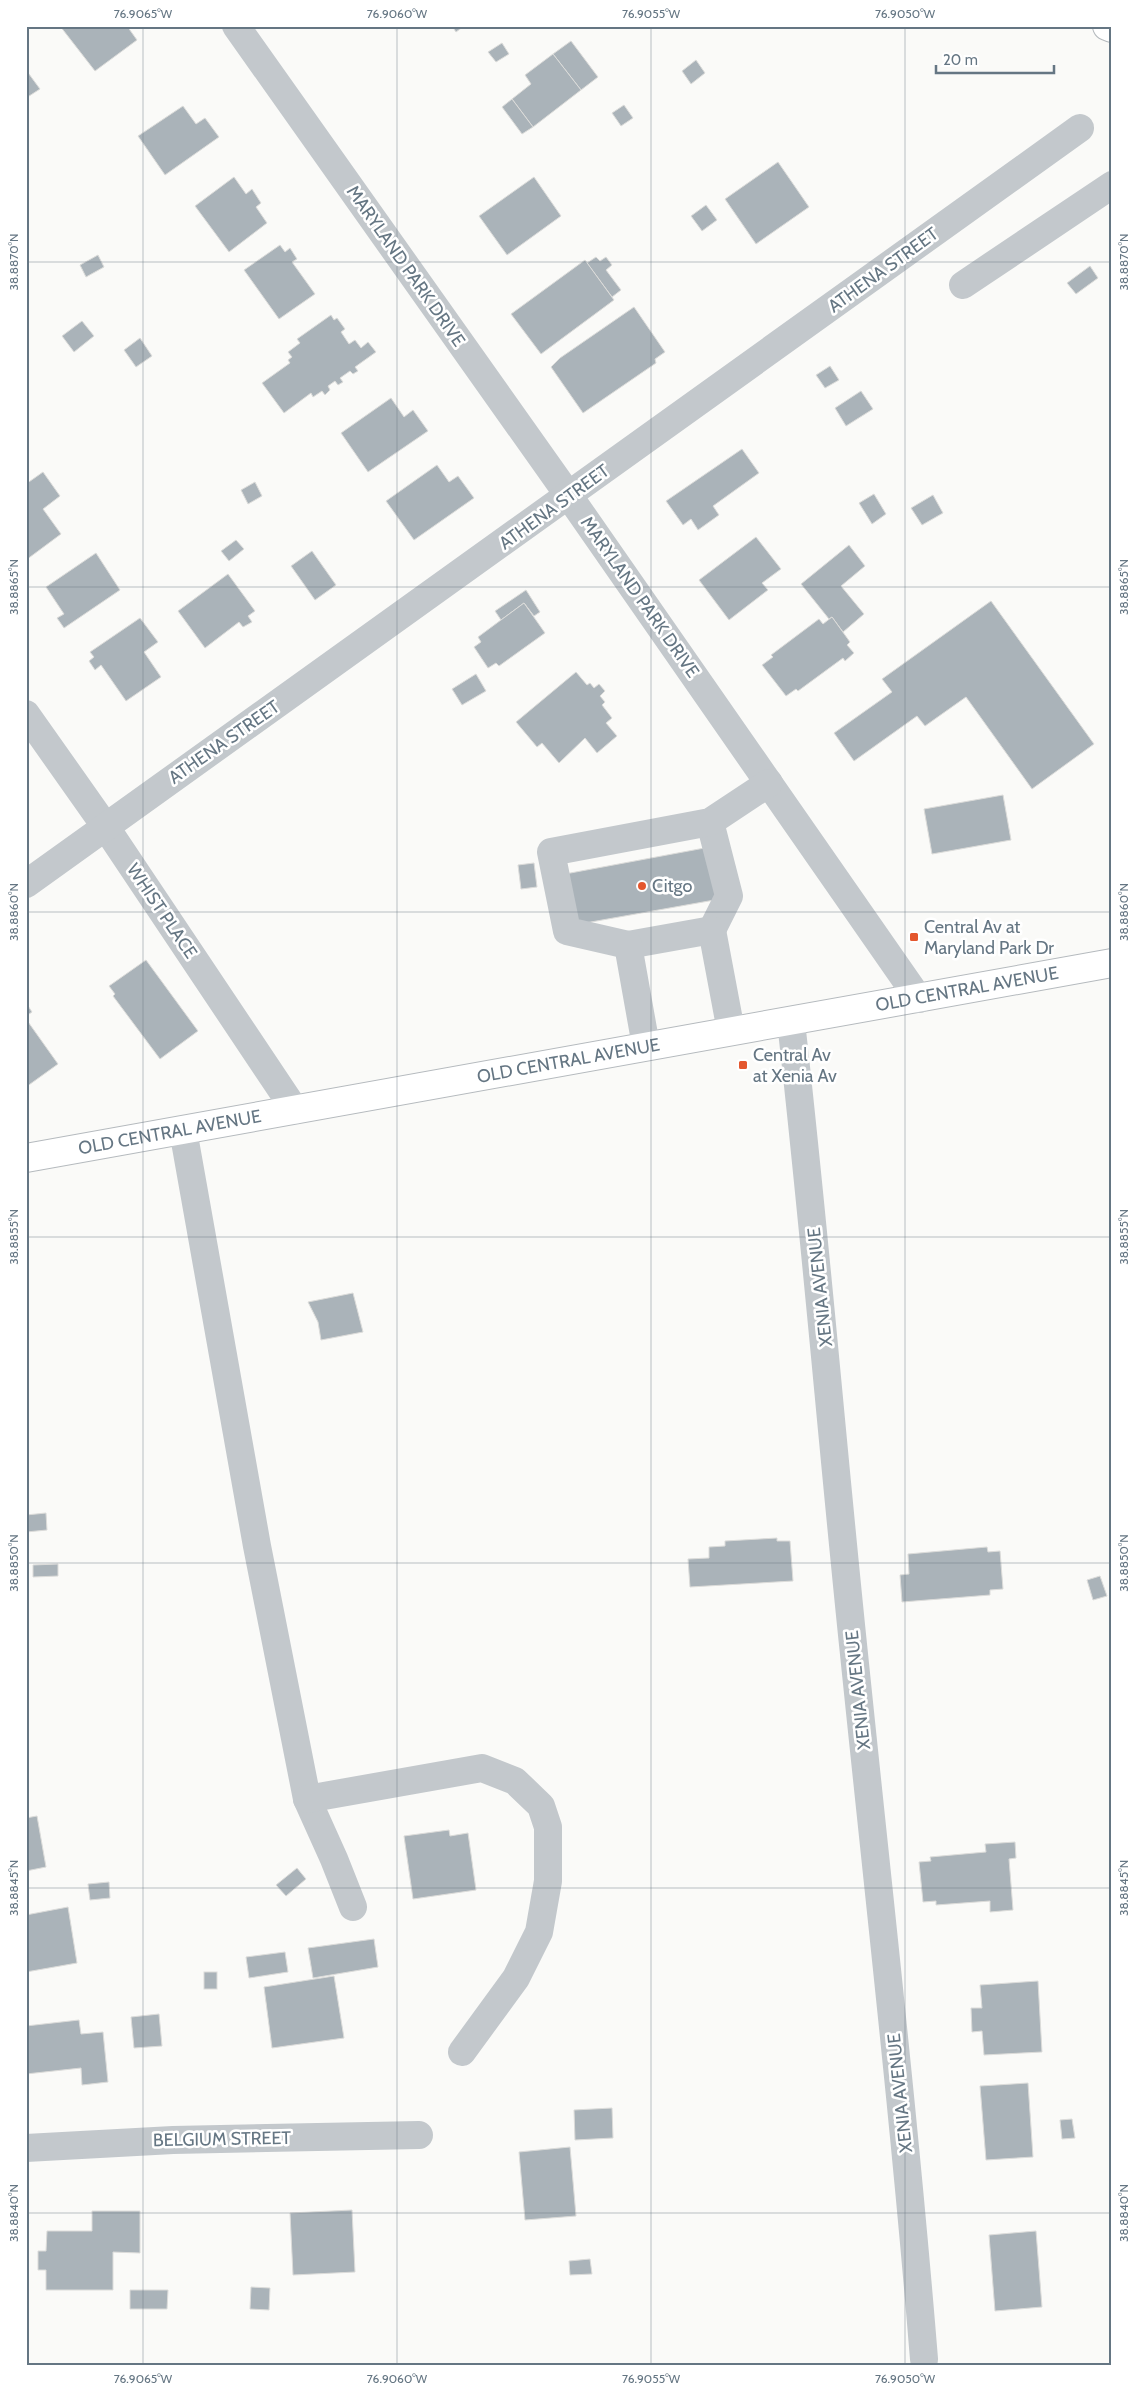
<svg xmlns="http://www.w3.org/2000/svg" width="1138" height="2392" viewBox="0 0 1138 2392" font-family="Cabin,sans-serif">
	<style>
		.building { fill: #aab3b9; stroke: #dcdcda }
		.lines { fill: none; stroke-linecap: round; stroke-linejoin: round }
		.major-casing { stroke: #b5babe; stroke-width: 30 }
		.minor { stroke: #c3c8cc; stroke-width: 28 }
		.major { stroke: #fff; stroke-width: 28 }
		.ticks { fill: none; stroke: #657683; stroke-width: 1; stroke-opacity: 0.45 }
		.poi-dot { fill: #e4572e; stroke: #fff; stroke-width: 2 }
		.labels { text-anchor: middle; stroke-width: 5; stroke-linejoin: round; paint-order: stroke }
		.street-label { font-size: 18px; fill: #657683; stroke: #fff }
		.poi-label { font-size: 18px; fill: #657683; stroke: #fff; text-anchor: start }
		.neatline { fill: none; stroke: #657683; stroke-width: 2 }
		.ticks-label { font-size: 12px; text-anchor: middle; fill: #657683 }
	</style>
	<rect width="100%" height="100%" fill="#fafaf8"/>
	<g class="building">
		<polygon points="60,26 127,26 137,40 95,71"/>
		<polygon points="452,26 464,26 456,32"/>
		<polygon points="571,41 598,77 581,90 553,54"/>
		<polygon points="502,43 509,54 496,62 488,52"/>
		<polygon points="553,54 581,90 533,127 512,99 531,84 525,75"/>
		<polygon points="696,60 705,73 691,84 682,71"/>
		<polygon points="26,70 40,89 26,98"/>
		<polygon points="512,99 533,127 522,134 502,107"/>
		<polygon points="624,105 633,118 621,126 612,113"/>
		<polygon points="183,106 196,124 205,118 219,137 165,175 138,136"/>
		<polygon points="778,162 809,207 756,244 725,199"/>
		<polygon points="234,177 246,194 252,189 261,203 256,207 267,223 229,252 195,206"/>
		<polygon points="534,177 561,216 507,255 479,216"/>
		<polygon points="706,205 717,220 702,231 691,216"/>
		<polygon points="280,245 285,252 290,248 297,259 292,262 315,294 279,319 244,270"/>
		<polygon points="98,255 104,267 86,277 80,265"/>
		<polygon points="596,257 600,261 606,257 612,265 606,270 621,290 612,297 587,263"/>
		<polygon points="585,260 614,300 541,354 511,314"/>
		<polygon points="1090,266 1098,278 1076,294 1067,283"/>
		<polygon points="634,307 665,352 655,359 656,363 583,413 551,367 560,358"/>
		<polygon points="331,315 334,320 337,318 345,329 341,332 349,344 355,340 361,348 368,342 376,352 355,367 358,371 353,374 350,371 340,378 343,382 338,385 335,381 328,386 330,390 325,395 322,391 313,397 311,393 284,413 262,383 290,363 288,360 292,357 288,352 300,343 297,339"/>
		<polygon points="82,321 94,336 74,352 62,336"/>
		<polygon points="140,338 152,356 136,367 124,350"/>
		<polygon points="830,366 839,380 825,388 816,375"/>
		<polygon points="861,391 873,409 846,426 835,408"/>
		<polygon points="391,398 404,417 413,410 428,431 368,472 341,433"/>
		<polygon points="742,449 759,473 713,506 719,515 698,530 691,519 683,525 666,501"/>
		<polygon points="437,465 449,482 458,476 474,498 414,540 386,501"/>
		<polygon points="43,472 60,496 43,509 61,534 26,560 26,484"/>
		<polygon points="255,482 262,496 248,504 241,490"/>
		<polygon points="874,494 886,514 872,524 859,503"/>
		<polygon points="933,495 943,513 922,525 911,508"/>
		<polygon points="756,537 781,569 762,583 768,590 729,620 699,580"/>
		<polygon points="236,540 244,549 229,561 221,551"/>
		<polygon points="849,545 865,566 841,586 864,614 843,632 832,617 829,619 801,584"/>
		<polygon points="312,551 336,585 315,600 291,566"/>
		<polygon points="96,553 120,590 64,628 57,618 64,614 46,587"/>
		<polygon points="228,574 255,611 248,616 252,622 243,627 239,622 205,648 178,611"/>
		<polygon points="526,590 540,612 534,616 524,603 501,620 495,611"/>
		<polygon points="991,601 1094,744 1032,789 966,697 925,726 917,716 854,761 834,733 892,692 882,679"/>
		<polygon points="524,603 545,633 499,666 496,663 488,668 474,647 481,642 478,637"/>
		<polygon points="832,617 850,642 847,645 854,653 845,661 843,658 798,691 796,689 786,696 762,665 773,657 771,655 819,619 823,624"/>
		<polygon points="140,618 158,642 144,652 161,677 126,701 101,665 95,670 89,661 94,657 90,652"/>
		<polygon points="576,672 587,685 590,683 594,688 599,684 605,691 600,696 605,702 602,705 612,718 606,723 617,736 597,753 585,738 559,763 542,743 537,747 516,722"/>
		<polygon points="476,674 486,691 462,705 452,689"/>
		<polygon points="1003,795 1011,840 932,854 924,809"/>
		<polygon points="710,847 720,899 574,925 565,874"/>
		<polygon points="534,863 537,887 521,889 518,865"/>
		<polygon points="146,960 198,1031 160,1059 113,996 115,994 109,986"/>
		<polygon points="26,1003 32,1012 26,1016"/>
		<polygon points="26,1019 58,1064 26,1087"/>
		<polygon points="353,1293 363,1332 321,1340 318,1322 308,1302"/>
		<polygon points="46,1513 47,1530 26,1532 26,1515"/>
		<polygon points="777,1538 777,1541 790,1541 793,1581 690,1587 688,1559 709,1558 709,1547 725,1546 725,1541"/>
		<polygon points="987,1547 988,1552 1000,1551 1003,1589 990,1590 990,1595 902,1602 900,1575 909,1574 908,1554"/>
		<polygon points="58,1564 58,1576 33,1577 33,1565"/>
		<polygon points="1100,1576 1107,1596 1093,1600 1087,1580"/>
		<polygon points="37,1816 46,1867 26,1871 26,1818"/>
		<polygon points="449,1830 450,1836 468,1833 476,1890 413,1899 404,1836"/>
		<polygon points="1015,1842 1016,1858 1009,1859 1013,1910 990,1912 990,1901 936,1905 936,1901 923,1902 919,1862 931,1861 930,1857 986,1852 985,1844"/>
		<polygon points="297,1868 306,1879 286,1896 276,1885"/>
		<polygon points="109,1882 110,1898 90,1900 88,1884"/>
		<polygon points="68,1907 77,1963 26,1972 26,1915"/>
		<polygon points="374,1939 378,1967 313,1978 308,1948"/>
		<polygon points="285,1952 288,1972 249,1978 246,1957"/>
		<rect x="204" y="1972" width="13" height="17"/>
		<polygon points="334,1976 344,2038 272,2048 264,1987"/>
		<polygon points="1038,1981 1042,2052 984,2055 982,2031 972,2032 971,2008 982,2008 980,1985"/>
		<polygon points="159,2014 162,2046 134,2048 131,2017"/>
		<polygon points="79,2020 81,2034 103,2032 108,2082 82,2085 81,2068 26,2074 26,2026"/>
		<polygon points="1028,2083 1033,2157 986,2160 980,2086"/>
		<polygon points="612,2108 613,2138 575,2140 574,2110"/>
		<polygon points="1072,2119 1075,2138 1062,2139 1060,2120"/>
		<polygon points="570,2147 576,2216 525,2220 519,2152"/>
		<polygon points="352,2210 355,2272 293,2275 290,2213"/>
		<polygon points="92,2211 140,2211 140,2253 113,2252 113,2290 46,2290 46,2270 38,2270 38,2251 46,2251 47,2231 92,2231"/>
		<polygon points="1036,2231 1042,2307 995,2311 989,2235"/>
		<polygon points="590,2259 592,2274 570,2275 569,2261"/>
		<polygon points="251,2287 270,2288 269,2310 250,2309"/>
		<polygon points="130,2290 168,2290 167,2309 130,2309"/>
	</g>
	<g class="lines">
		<defs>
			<g id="major">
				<polyline points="1107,26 1112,28"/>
				<path id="s1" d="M26 1158 1112 963"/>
			</g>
		</defs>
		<use href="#major" class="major-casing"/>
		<g class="minor">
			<polyline points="236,26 569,496 919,999"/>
			<polyline points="963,285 1112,185"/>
			<polyline points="26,714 105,826 295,1110"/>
			<polyline points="710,822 729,896 712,930"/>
			<polyline points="26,884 1080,128"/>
			<polyline points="628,945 712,930 731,1031"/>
			<path d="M791 1022C815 1232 832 1443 854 1654 878 1889 905 2124 924 2359"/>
			<polyline points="646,1046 628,945 567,931 551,852 710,822 769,783"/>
			<polyline points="183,1130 257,1546 307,1799 334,1859 353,1907"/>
			<polyline points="307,1799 482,1768 515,1781 541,1806 548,1827 548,1881 539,1932 516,1978 462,2052"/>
			<polyline points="26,2148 173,2140 419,2135"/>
		</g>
		<use href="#major" class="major"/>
	</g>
	<path class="ticks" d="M143 26V2366M397 26V2366M651 26V2366M905 26V2366M26 262H1112M26 587H1112M26 912H1112M26 1237H1112M26 1563H1112M26 1888H1112M26 2213H1112"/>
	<g class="poi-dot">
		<circle cx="642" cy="886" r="5"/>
		<rect x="909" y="932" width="10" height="10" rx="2.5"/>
		<rect x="738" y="1060" width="10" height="10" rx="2.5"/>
	</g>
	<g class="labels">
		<g class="street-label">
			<text transform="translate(406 266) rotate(55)" y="6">MARYLAND PARK DRIVE</text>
			<text transform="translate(883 270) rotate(-36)" y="6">ATHENA STREET</text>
			<text transform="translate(554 507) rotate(-36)" y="6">ATHENA STREET</text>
			<text transform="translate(640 597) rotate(55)" y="6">MARYLAND PARK DRIVE</text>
			<text transform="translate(224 742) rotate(-35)" y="6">ATHENA STREET</text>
			<text transform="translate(162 911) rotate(56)" y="6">WHIST PLACE</text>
			<text dy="6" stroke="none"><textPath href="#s1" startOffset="956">OLD CENTRAL AVENUE</textPath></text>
			<text dy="6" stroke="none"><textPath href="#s1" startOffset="551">OLD CENTRAL AVENUE</textPath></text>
			<text dy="6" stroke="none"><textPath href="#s1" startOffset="146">OLD CENTRAL AVENUE</textPath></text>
			<text transform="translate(820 1287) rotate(-96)" y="6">XENIA AVENUE</text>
			<text transform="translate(858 1690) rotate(-96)" y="6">XENIA AVENUE</text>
			<text transform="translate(900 2093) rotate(-96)" y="6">XENIA AVENUE</text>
			<text transform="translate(222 2139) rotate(-1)" y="6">BELGIUM STREET</text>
		</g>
		<g class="poi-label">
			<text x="652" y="892">Citgo</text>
			<text x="924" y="933">Central Av at<tspan x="924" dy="21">Maryland Park Dr</tspan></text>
			<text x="753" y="1061">Central Av<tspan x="753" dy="21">at Xenia Av</tspan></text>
		</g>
	</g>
	<rect width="1138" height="2392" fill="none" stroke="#ffffff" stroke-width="55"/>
	<path d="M936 65v8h118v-8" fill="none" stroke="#657683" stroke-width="2.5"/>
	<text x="943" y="65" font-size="15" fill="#657683" stroke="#ffffff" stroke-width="4" paint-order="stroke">20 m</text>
	<rect x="28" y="28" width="1082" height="2336" class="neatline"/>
	<g class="ticks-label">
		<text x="143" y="18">76.9065°W</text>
		<text x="397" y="18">76.9060°W</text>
		<text x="651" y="18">76.9055°W</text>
		<text x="905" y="18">76.9050°W</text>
		<text transform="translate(14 262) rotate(-90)" y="4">38.8870°N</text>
		<text transform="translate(1124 262) rotate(-90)" y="4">38.8870°N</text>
		<text transform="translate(14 587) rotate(-90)" y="4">38.8865°N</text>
		<text transform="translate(1124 587) rotate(-90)" y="4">38.8865°N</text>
		<text transform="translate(14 912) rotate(-90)" y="4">38.8860°N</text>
		<text transform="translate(1124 912) rotate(-90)" y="4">38.8860°N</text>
		<text transform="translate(14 1237) rotate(-90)" y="4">38.8855°N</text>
		<text transform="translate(1124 1237) rotate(-90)" y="4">38.8855°N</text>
		<text transform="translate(14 1563) rotate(-90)" y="4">38.8850°N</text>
		<text transform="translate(1124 1563) rotate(-90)" y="4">38.8850°N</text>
		<text transform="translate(14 1888) rotate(-90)" y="4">38.8845°N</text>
		<text transform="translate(1124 1888) rotate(-90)" y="4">38.8845°N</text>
		<text transform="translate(14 2213) rotate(-90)" y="4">38.8840°N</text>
		<text transform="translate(1124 2213) rotate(-90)" y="4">38.8840°N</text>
		<text x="143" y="2383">76.9065°W</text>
		<text x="397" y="2383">76.9060°W</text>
		<text x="651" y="2383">76.9055°W</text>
		<text x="905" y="2383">76.9050°W</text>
	</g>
</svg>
